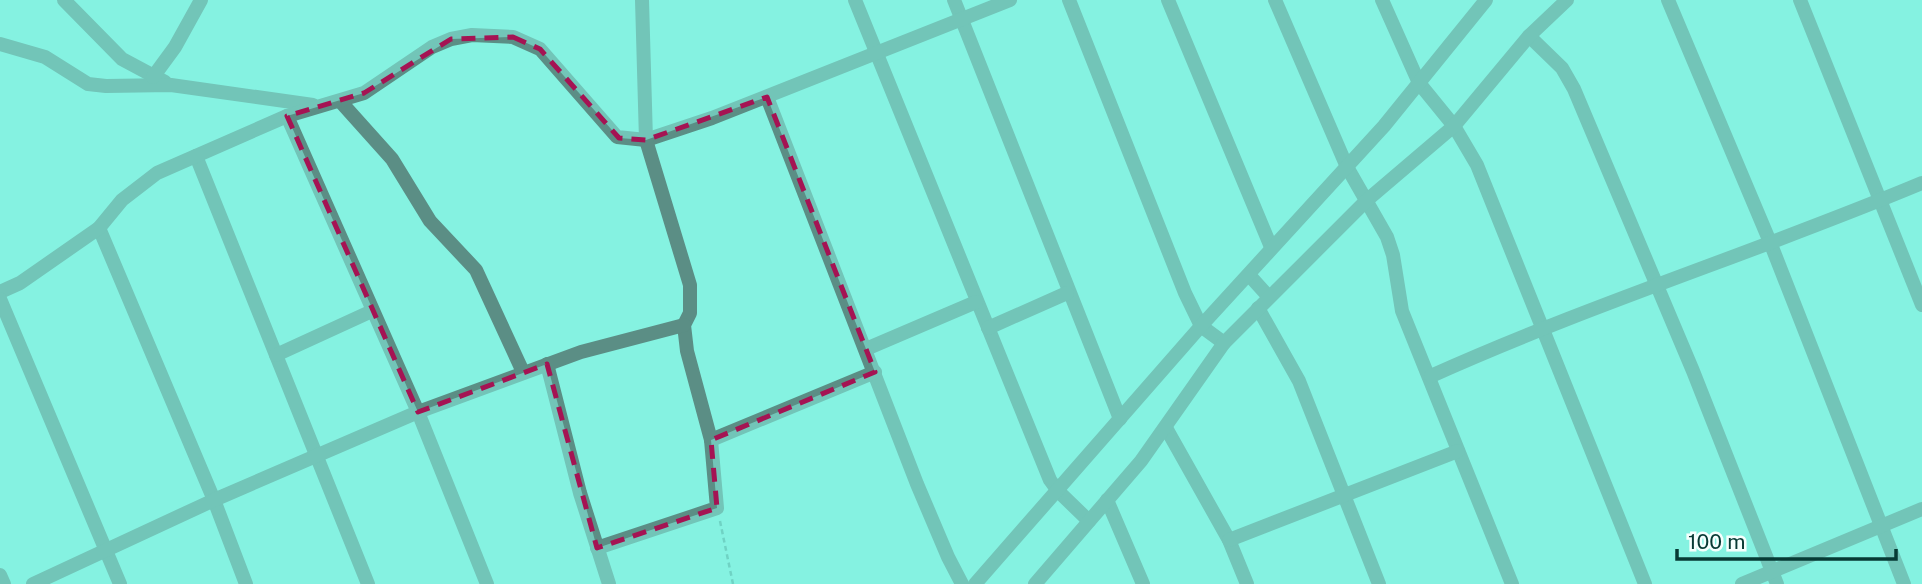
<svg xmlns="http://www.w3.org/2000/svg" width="1922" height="584" viewBox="0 0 1922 584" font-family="'Public Sans',sans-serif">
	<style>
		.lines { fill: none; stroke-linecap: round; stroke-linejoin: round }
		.path { stroke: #56ada0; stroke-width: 2.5; stroke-dasharray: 5 3.5; stroke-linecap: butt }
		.minor { stroke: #5b8e85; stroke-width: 14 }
		.marked { fill: none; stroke: #a51353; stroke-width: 5; stroke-dasharray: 14 9; stroke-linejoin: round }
	</style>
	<rect width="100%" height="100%" fill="#85f2e1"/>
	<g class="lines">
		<polyline class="path" points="720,521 733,584"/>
		<g class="minor">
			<polyline points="64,0 122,59 165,82"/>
			<polyline points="855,0 1050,480 1058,491 1089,521"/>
			<polyline points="954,0 1120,419"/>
			<polyline points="1069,0 1185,293 1201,326 1224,343"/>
			<polyline points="1168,0 1271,247"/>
			<polyline points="1275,0 1347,167 1387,237 1393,255 1402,311 1512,584"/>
			<polyline points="1382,0 1419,83 1454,126 1477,165 1645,584"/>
			<polyline points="1668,0 1770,242 1904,584"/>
			<polyline points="1800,0 1922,305"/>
			<polyline points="1529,36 1562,68 1574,89 1693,371 1777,584"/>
			<polyline points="0,44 45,57 88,84 106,86 171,85 313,105"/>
			<polyline points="153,77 175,47 201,0"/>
			<polyline points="767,97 917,484 948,557 962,584"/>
			<polyline points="340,101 392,159 430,221 476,270 523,372"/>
			<polyline points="287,116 418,412 487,584"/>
			<polyline points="196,156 368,584"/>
			<polyline points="99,228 214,500 246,584"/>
			<polyline points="1249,275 1269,297"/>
			<polyline points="0,292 20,283 99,228 122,200 157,173 287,116 364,93 432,47 451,39 472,35 513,37 540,49 617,137 646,140 712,118 1010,0"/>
			<polyline points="0,299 120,584"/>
			<polyline points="1258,308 1299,381 1379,584"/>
			<polyline points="988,328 1067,293"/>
			<polyline points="866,349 976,302"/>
			<polyline points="276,355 372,311"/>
			<polyline points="547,364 580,493 609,584"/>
			<path d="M1431 376C1591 304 1760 251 1922 183"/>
			<polyline points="1166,428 1229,540 1247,584"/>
			<polyline points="711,440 875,372"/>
			<polyline points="1107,500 1143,584"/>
			<polyline points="1229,540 1458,451"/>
			<polyline points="597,548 717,508 711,440 687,351 684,325 690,313 690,285 646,140 642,0"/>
			<polyline points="0,575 4,584"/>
			<polyline points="33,584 214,500 418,412 581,352 684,325"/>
			<polyline points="975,584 1201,326 1384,126 1486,0"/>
			<polyline points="1035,584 1141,461 1224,343 1366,201 1454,126 1529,36 1567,0"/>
			<polyline points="1742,584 1922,509"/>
		</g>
	</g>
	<path d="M0 0H1922V584H0ZM513 37 540 49 619 138 646 140 767 97 875 372 711 440 717 508 597 548 547 364 418 412 287 116 364 93 451 39Z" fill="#85f2e1" fill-opacity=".55" fill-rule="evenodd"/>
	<path class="marked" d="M513 37 540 49 619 138 646 140 767 97 875 372 711 440 717 508 597 548 547 364 418 412 287 116 364 93 451 39Z"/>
	<path d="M1677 549v10h219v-10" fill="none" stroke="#073a34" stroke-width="3.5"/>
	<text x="1688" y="549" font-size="21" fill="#073a34" stroke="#f5fffd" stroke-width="5" paint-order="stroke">100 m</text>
</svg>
